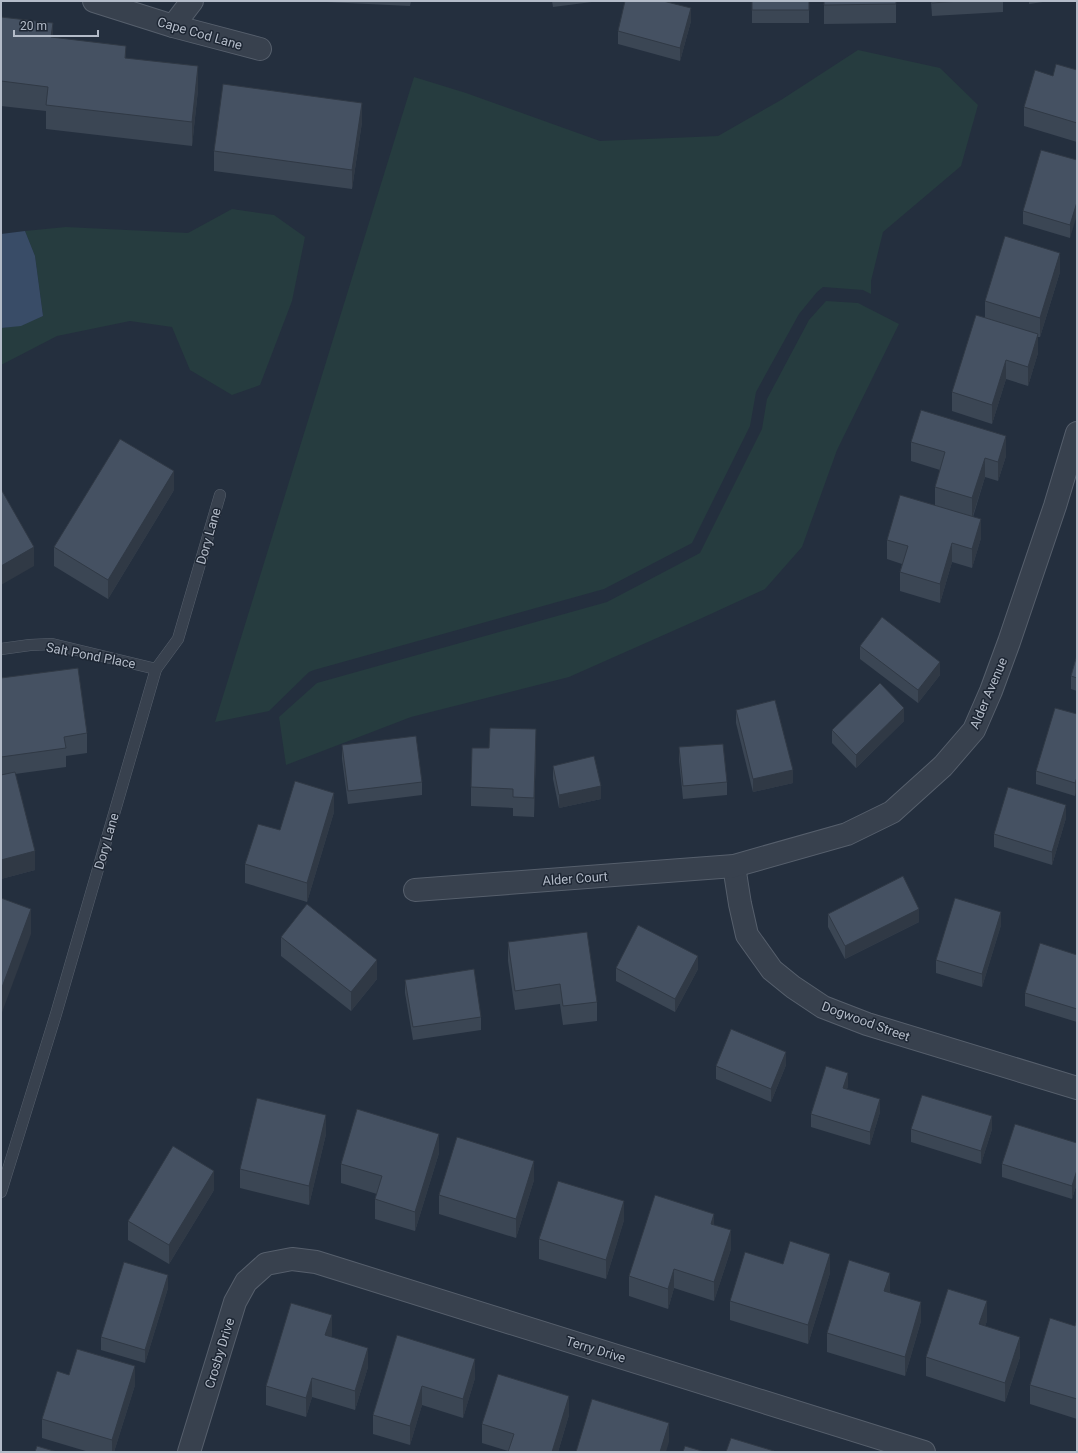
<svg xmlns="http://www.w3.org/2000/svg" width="1078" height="1453" viewBox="0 0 1078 1453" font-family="Roboto,sans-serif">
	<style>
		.green { fill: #263c3f }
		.water { fill: #394c67 }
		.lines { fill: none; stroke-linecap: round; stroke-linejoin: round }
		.lane-casing { stroke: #565f6c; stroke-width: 12 }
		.street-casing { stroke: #565f6c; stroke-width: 24 }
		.lane { stroke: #38414e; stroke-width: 11 }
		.street { stroke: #38414e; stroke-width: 22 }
		.wall { fill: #3b4654 }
		.shaded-wall { fill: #303945 }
		.building { fill: #455162; stroke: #303945 }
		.labels { text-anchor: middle; stroke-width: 3; stroke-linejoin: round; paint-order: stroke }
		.street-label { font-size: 13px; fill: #b4bcc9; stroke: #1d2633 }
	</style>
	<rect width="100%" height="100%" fill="#242f3e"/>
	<g class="green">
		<polygon points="858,50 940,68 978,105 961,166 883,232 871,281 871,294 863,290 823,287 817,292 799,314 756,392 750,426 692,543 604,589 314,670 309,672 269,711 215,722 414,77 466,93 600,141 718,136 781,100"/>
		<polygon points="232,209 274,215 305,237 292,301 260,385 232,395 190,370 172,327 130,321 57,336 1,365 1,328 21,325 43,316 35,256 25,231 66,227 188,233"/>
		<polygon points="826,301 858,303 899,324 837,450 802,547 765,589 702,618 569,677 411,717 286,765 279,717 317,683 607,602 700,553 762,429 767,399 809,320"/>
	</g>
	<polygon class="water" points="25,231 35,256 43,316 21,326 1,328 1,234"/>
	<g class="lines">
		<defs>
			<g id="lane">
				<polyline points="1,649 30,645 52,644 156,669"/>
				<polyline points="1,1192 56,1014 156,669 178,639 220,495"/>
			</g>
			<g id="street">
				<polyline points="94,1 173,26 260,49"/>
				<polyline points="173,26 192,1"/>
				<polyline points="734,866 740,904 747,935 772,970 793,987 823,1007 867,1024 1077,1088"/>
				<polyline points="415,890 734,866 847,834 892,812 943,766 974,730 991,691 1009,642 1055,506 1077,433"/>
				<polyline points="189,1452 235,1302 246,1282 266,1264 292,1259 316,1262 924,1452"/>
			</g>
		</defs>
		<use href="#lane" class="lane-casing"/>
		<use href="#street" class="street-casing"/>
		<use href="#lane" class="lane"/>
		<use href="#street" class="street"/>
	</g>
	<g class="wall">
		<polygon points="305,1 411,1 410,6"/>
		<polygon points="552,1 592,1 592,2 553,7"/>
		<rect x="752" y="1" width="57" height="22"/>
		<polygon points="824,1 896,1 896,23 824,24"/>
		<polygon points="931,1 1003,1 1003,12 932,16"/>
		<polygon points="1029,1 1050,1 1029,4"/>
		<polygon points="1,17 53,37 126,58 198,90 192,146 46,129 46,111 1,106"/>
		<polygon points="691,21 680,61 618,44 618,31"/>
		<polygon points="1077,70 1077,142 1024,126 1024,107 1053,76"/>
		<polygon points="362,122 352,189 214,171 214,151"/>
		<polygon points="1077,160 1070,238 1023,224 1023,211"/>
		<polygon points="1060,272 1040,337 1038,337 1038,353 1028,386 1006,379 992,424 952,411 952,392 985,317 985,301"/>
		<polygon points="911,442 1006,456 998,481 985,477 973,517 981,538 972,568 952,562 940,603 900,591 900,572 902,564 887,559 887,540 935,505 935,487 940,470 911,461"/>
		<polygon points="174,490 108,599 54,566 54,547"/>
		<polygon points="860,646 940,675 918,703 860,659"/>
		<polygon points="1077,655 1077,691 1071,689 1071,676"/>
		<polygon points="1,678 87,733 87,753 66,756 66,767 15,774 35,870 1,879"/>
		<polygon points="736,710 793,783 753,792 736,723"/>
		<polygon points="1077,714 1075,796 1036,784 1036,771"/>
		<polygon points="904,721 856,768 832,743 832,730"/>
		<polygon points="342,745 422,782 422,795 348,804 342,759"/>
		<polygon points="679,747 727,782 727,795 683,799 679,760"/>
		<polygon points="536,749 534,817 513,816 513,808 471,806 471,787"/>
		<polygon points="553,766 601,799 559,808 553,779"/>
		<polygon points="334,812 307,902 245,883 245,864 280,830"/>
		<polygon points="1066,818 1052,865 994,847 994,834"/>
		<polygon points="828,914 919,922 845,959 828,927"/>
		<polygon points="1001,925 982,987 936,973 936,960"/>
		<polygon points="281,937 377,979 351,1011 281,956"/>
		<polygon points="508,942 597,1002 597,1021 563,1025 560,1004 515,1010 508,961"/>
		<polygon points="1077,955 1077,1022 1025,1006 1025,993"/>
		<polygon points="616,968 698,969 675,1012 616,981"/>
		<polygon points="405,980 481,1017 481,1030 413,1040 405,993"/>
		<polygon points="786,1065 771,1102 716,1079 716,1066"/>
		<polygon points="848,1086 847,1089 880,1112 870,1145 811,1127 811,1114"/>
		<polygon points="911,1129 992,1129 981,1164 911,1142"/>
		<polygon points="326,1134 309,1205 240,1188 240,1169"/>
		<polygon points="1077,1143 1077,1183 1072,1199 1002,1177 1002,1164"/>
		<polygon points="439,1153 415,1231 375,1219 375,1199 377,1194 341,1183 341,1164"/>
		<polygon points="534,1180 516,1238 439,1214 439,1195"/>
		<polygon points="214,1190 169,1264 128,1240 128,1221"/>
		<polygon points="624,1220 606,1279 539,1259 539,1239"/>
		<polygon points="714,1225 731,1249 714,1301 674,1288 668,1309 629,1296 629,1276"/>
		<polygon points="783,1264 830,1273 808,1344 730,1320 730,1301"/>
		<polygon points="168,1288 145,1363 101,1350 101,1337"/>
		<polygon points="890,1292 921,1321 905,1376 827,1352 827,1333"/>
		<polygon points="1077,1319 1077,1419 1030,1404 1030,1385 1075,1326"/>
		<polygon points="987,1321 985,1326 1020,1357 1005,1402 926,1376 926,1357"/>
		<polygon points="332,1334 331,1337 368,1367 355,1410 312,1397 306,1417 266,1405 266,1386"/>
		<polygon points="397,1335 475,1378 463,1418 422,1405 410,1445 373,1434 373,1415"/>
		<polygon points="135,1385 114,1452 89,1452 42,1438 42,1419"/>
		<polygon points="569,1415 558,1452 508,1452 508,1451 482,1443 482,1424"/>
	</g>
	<g class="shaded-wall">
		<polygon points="691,8 691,21 680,61 680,48"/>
		<polygon points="53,23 53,47 51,37"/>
		<polygon points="126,46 126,70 125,58"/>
		<polygon points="198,66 198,90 192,146 192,122"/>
		<polygon points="362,103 362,122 352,189 352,170"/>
		<polygon points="1077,202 1077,215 1070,238 1070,225"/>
		<polygon points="1060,253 1060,272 1040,337 1040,318"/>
		<polygon points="1038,334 1038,353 1028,386 1028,367"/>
		<polygon points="1006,360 1006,379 992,424 992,405"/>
		<polygon points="1006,436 1006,456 998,481 998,462"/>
		<polygon points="985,458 985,477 972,518 972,498"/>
		<polygon points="174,471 174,490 108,599 108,580"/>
		<polygon points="981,519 981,538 972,568 972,549"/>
		<polygon points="952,543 952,562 940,603 940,584"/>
		<polygon points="34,547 34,566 1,585 1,566"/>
		<polygon points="940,662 940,675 918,703 918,690"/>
		<polygon points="904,708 904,721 856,768 856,755"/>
		<polygon points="536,729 536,749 534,817 534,798"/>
		<polygon points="793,770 793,783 753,792 753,779"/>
		<polygon points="1077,777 1077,790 1075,796 1075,783"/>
		<polygon points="601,786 601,799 559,808 559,795"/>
		<polygon points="334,793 334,812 307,902 307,883"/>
		<polygon points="1066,805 1066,818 1052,865 1052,852"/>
		<polygon points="35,851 35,870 1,879 1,860"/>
		<polygon points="31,909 31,934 1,1015 1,990"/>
		<polygon points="919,909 919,922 845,959 845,946"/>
		<polygon points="1001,912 1001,925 982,987 982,974"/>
		<polygon points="698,956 698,969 675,1012 675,999"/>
		<polygon points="377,960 377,979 351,1011 351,992"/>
		<polygon points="786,1052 786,1065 771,1102 771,1089"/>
		<polygon points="848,1073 848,1086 843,1101 843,1088"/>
		<polygon points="880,1099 880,1112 870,1145 870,1132"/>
		<polygon points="326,1115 326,1134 309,1205 309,1186"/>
		<polygon points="992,1116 992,1129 981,1164 981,1151"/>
		<polygon points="439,1134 439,1153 415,1231 415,1212"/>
		<polygon points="534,1161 534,1180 516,1238 516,1219"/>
		<polygon points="1077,1170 1077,1183 1072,1199 1072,1186"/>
		<polygon points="214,1171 214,1190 169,1264 169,1245"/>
		<polygon points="624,1201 624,1220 606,1279 606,1260"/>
		<polygon points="714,1214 714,1233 711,1224"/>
		<polygon points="731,1230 731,1249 714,1301 714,1282"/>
		<polygon points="830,1254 830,1273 808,1344 808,1325"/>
		<polygon points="674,1269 674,1288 668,1309 668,1289"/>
		<polygon points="890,1273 890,1292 884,1310 884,1291"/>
		<polygon points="168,1275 168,1288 145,1363 145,1350"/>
		<polygon points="987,1301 987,1321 979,1343 979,1324"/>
		<polygon points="921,1302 921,1321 905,1376 905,1357"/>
		<polygon points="332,1315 332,1334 325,1354 325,1335"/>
		<polygon points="1020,1337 1020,1357 1005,1402 1005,1383"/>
		<polygon points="368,1348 368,1367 355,1410 355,1391"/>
		<polygon points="475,1359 475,1378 463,1418 463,1399"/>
		<polygon points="135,1366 135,1385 114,1452 112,1452 112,1440"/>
		<polygon points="312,1378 312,1397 306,1417 306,1398"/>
		<polygon points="422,1386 422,1405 410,1445 410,1426"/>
		<polygon points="569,1396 569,1415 558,1452 552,1452"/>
		<polygon points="669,1423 669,1442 666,1452 660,1452"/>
	</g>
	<g class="building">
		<polygon points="625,1 663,1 691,8 680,48 618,31"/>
		<rect x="752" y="1" width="57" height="9"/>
		<polygon points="824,1 896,1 896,4 824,5"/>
		<polygon points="931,1 960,1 932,3"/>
		<polygon points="1,17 53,23 51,37 126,46 125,58 198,66 192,122 46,105 48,87 1,81"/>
		<polygon points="1056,64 1077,70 1077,123 1024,107 1035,70 1053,76"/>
		<polygon points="223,84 362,103 352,170 214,151"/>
		<polygon points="1041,150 1077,160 1077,202 1070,225 1023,211"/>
		<polygon points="1005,236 1060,253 1040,318 985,301"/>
		<polygon points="976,315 1038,334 1028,367 1006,360 992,405 952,392"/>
		<polygon points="921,410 1006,436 998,462 985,458 972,498 935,487 945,452 911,442"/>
		<polygon points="120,439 174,471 108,580 54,547"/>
		<polygon points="1,489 34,547 1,566"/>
		<polygon points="900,495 981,519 972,549 952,543 940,584 900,572 908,546 887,540"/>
		<polygon points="882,617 940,662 918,690 860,646"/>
		<polygon points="1077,655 1077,678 1071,676"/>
		<polygon points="78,668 87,733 64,737 66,748 1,757 1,678"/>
		<polygon points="880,683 904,708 856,755 832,730"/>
		<polygon points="775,700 793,770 753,779 736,710"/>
		<polygon points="1055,708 1077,714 1077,777 1075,783 1036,771"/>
		<polygon points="490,728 536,729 534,798 513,797 513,789 471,787 472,748 489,748"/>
		<polygon points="416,736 422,782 348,791 342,745"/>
		<polygon points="723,744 727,782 683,786 679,747"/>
		<polygon points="594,756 601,786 559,795 553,766"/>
		<polygon points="15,772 35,851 1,860 1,775"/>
		<polygon points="295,781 334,793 307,883 245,864 258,824 280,830"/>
		<polygon points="1008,787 1066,805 1052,852 994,834"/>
		<polygon points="903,876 919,909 845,946 828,914"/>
		<polygon points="1,898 31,909 1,990"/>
		<polygon points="955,898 1001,912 982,974 936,960"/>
		<polygon points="307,904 377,960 351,992 281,937"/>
		<polygon points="638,925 698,956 675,999 616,968"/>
		<polygon points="587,932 597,1002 563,1006 560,984 515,991 508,942"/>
		<polygon points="1040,943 1077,955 1077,1009 1025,993"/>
		<polygon points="474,969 481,1017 413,1027 405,980"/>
		<polygon points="731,1029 786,1052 771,1089 716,1066"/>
		<polygon points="826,1066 848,1073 843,1088 880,1099 870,1132 811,1114"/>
		<polygon points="922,1095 992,1116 981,1151 911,1129"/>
		<polygon points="257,1098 326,1115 309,1186 240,1169"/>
		<polygon points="357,1109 439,1134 415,1212 375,1199 382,1176 341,1164"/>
		<polygon points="1015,1124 1077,1143 1077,1170 1072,1186 1002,1164"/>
		<polygon points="457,1137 534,1161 516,1219 439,1195"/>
		<polygon points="173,1146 214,1171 169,1245 128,1221"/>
		<polygon points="558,1181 624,1201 606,1260 539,1239"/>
		<polygon points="655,1195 714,1214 711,1224 731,1230 714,1282 674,1269 668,1289 629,1276"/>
		<polygon points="790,1241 830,1254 808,1325 730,1301 745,1252 783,1264"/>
		<polygon points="849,1260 890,1273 884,1291 921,1302 905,1357 827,1333"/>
		<polygon points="124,1262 168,1275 145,1350 101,1337"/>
		<polygon points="948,1289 987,1301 979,1324 1020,1337 1005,1383 926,1357"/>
		<polygon points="291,1303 332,1315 325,1335 368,1348 355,1391 312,1378 306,1398 266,1386"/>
		<polygon points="1050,1318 1075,1326 1077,1319 1077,1399 1030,1385"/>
		<polygon points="397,1335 475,1359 463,1399 422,1386 410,1426 373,1415"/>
		<polygon points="77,1349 135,1366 112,1440 42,1419 57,1371 69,1375"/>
		<polygon points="498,1374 569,1396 552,1452 508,1452 514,1434 482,1424"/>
		<polygon points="592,1399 669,1423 660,1452 576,1452"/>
		<polygon points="731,1438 774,1451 773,1452 726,1452"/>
		<polygon points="37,1446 57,1452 35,1452"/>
		<polygon points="685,1446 705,1452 683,1452"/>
	</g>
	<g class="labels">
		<g class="street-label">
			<text transform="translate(200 33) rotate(16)" y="5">Cape Cod Lane</text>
			<text transform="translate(208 536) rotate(-74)" y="5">Dory Lane</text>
			<text transform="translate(91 655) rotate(11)" y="5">Salt Pond Place</text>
			<text transform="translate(988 693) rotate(-67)" y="5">Alder Avenue</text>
			<text transform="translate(106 841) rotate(-74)" y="5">Dory Lane</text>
			<text transform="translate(575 878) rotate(-4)" y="5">Alder Court</text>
			<text transform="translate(866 1021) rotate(20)" y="5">Dogwood Street</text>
			<text transform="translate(596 1349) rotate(17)" y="5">Terry Drive</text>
			<text transform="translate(219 1353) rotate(-73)" y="5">Crosby Drive</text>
		</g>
	</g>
	<rect width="1078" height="1453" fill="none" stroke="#b4bcc9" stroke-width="4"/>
	<path d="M14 30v6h84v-6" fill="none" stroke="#b4bcc9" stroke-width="2"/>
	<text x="20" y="30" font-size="12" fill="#b4bcc9" stroke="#1d2633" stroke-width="3" paint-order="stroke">20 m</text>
</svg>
